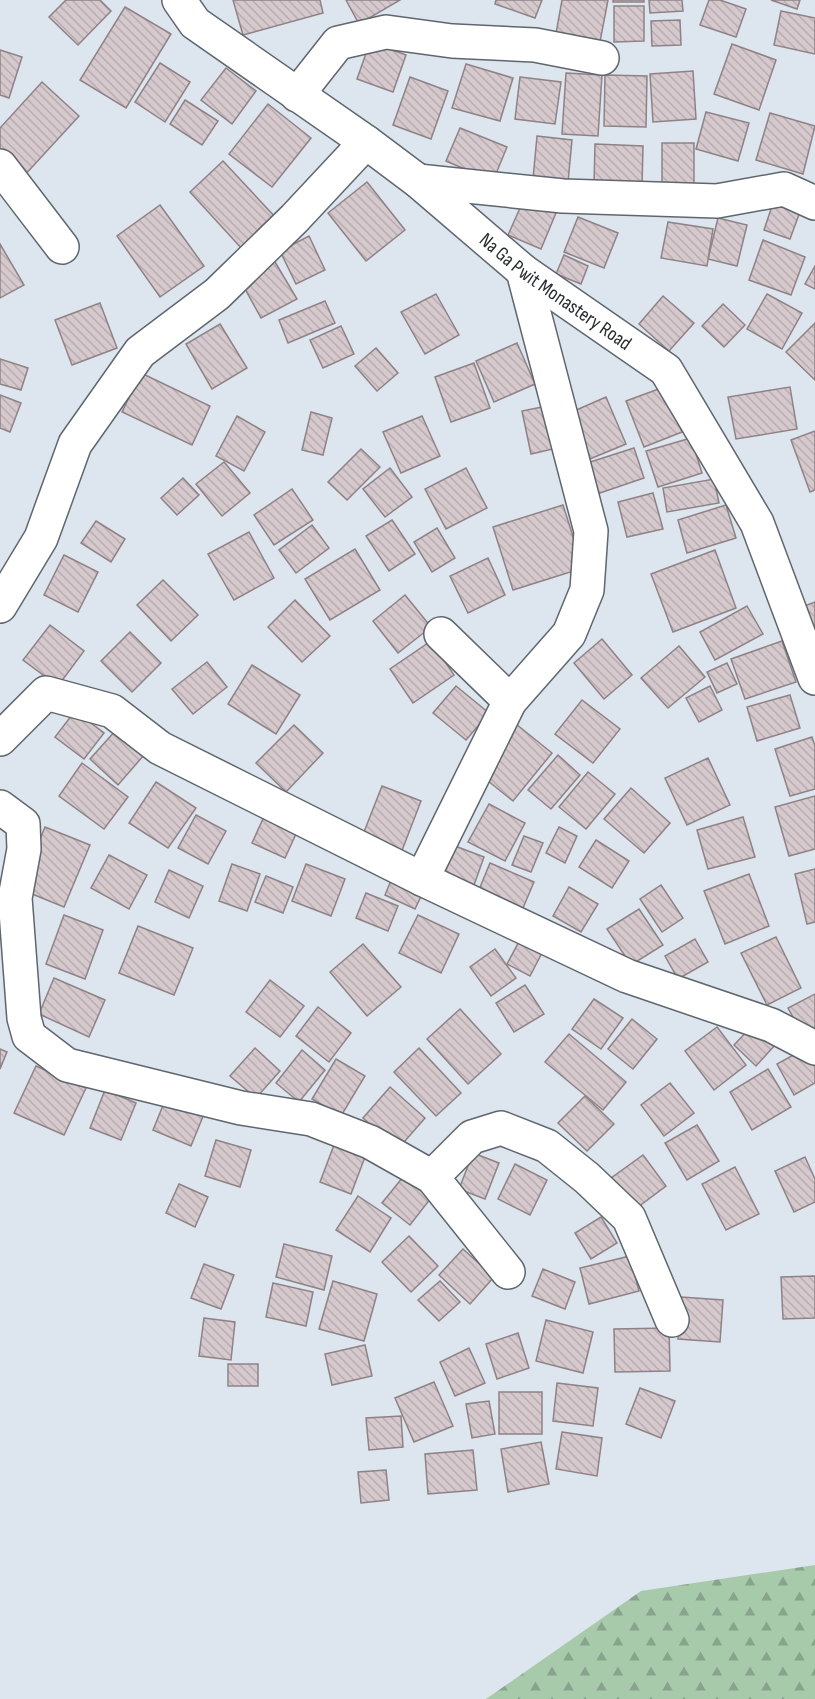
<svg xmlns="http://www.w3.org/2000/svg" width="815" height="1699" viewBox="0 0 815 1699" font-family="'Sofia Sans Condensed',sans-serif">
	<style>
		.forest { fill: url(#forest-firs) }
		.building { fill: url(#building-back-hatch); stroke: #8e8286; stroke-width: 1.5 }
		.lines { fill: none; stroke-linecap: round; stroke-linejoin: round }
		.street-casing { stroke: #5f666e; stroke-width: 36 }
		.street { stroke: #fff; stroke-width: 33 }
		.labels { text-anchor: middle; stroke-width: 4.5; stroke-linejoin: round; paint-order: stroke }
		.street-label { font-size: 20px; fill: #292c2f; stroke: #eaf3fc }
	</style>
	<defs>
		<pattern id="forest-firs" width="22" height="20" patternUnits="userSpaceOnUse" patternTransform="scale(1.5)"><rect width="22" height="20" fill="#a7caab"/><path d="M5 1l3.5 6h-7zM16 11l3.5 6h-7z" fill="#88a48c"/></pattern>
		<pattern id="building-back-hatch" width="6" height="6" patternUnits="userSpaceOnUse" patternTransform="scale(1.5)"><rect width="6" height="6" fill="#d6c9cd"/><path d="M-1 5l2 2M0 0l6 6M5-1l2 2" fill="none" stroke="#b8adb0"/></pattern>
	</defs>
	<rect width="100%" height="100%" fill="#dde5ee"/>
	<polygon class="forest" points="815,1565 815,1699 486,1699 641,1591"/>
	<g class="building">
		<polygon points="66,0 100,0 111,11 78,45 49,17"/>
		<polygon points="233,0 320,0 323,13 243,35"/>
		<polygon points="346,0 400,0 359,24"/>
		<polygon points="496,0 542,0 535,18 495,4"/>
		<polygon points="562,0 608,0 599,47 555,39"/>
		<rect x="613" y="0" width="31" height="2"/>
		<polygon points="649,0 682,0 683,11 650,13"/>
		<polygon points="709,0 720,0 746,9 736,37 700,25"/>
		<polygon points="771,0 800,0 797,9"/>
		<polygon points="614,6 644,6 644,41 614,42"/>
		<polygon points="125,7 171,34 126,108 80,80"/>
		<polygon points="781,11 815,18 815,54 774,45"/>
		<polygon points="680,20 681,45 652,46 651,21"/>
		<polygon points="370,42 406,55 393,92 357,79"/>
		<polygon points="732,44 776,60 759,110 714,94"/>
		<polygon points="0,50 22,57 9,98 0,95"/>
		<polygon points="160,63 190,82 165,122 135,102"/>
		<polygon points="466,64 513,78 500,121 452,108"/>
		<polygon points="226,68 256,91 232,124 201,100"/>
		<polygon points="693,71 696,119 653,122 650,74"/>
		<polygon points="566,73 602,75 598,136 562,134"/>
		<polygon points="605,75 647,76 646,127 604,126"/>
		<polygon points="410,77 448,91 431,139 393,125"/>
		<polygon points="520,77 561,82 555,124 515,119"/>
		<polygon points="42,82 79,116 23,177 0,156 0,128"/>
		<polygon points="185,100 218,121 202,145 170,124"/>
		<polygon points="268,104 311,138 272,187 229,154"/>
		<polygon points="706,112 749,123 738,161 696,149"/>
		<polygon points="770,113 815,126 803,174 756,160"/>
		<polygon points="460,128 507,147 493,181 446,161"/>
		<polygon points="537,136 572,140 568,182 533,179"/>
		<rect x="662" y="143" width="32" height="51"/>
		<polygon points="595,144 643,146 642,188 594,186"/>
		<polygon points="223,161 277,219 243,250 190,192"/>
		<polygon points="367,182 405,230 366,261 328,213"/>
		<polygon points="524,199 556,213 541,249 508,235"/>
		<polygon points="774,200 801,209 790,239 764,230"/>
		<polygon points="160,205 204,266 160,297 117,236"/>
		<polygon points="578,217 618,233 604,268 564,252"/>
		<polygon points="718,218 747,225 737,266 708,259"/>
		<polygon points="668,222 713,229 707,266 661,258"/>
		<polygon points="309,236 325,270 296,284 280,251"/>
		<polygon points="763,240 805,257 791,295 749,280"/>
		<polygon points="0,244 24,285 0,298"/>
		<polygon points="564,255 588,266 581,284 556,274"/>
		<polygon points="272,257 297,299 261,318 238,276"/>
		<polygon points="815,266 815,289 805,284"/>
		<polygon points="436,294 459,335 425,354 401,312"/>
		<polygon points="767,294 802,313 782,349 747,329"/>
		<polygon points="663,296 694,323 669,351 639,324"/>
		<polygon points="325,301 335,323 288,343 279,320"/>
		<polygon points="100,303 117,348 72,365 55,320"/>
		<polygon points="723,304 745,325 724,347 702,326"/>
		<polygon points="815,323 815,380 786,352"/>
		<polygon points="220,324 247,368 212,389 186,344"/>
		<polygon points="341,326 354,354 323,368 310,340"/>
		<polygon points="517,343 535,384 494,402 476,361"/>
		<polygon points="376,348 398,373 377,391 355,366"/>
		<polygon points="0,359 28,368 21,390 0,384"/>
		<polygon points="474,363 490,408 451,422 435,377"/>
		<polygon points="141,373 210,406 192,445 122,412"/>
		<polygon points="664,387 682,432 644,447 626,401"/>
		<polygon points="790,387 797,429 736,439 728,397"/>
		<polygon points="0,395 21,403 10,432 0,428"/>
		<polygon points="606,397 626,444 585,461 565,415"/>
		<polygon points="547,406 557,448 531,454 522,411"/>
		<polygon points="311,412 332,418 323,455 302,450"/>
		<polygon points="237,416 265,432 244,471 216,456"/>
		<polygon points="422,416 440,456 401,473 383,432"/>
		<polygon points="815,431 815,490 810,492 791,440"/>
		<polygon points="691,438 702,473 658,487 646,451"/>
		<polygon points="634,448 644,478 594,495 584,464"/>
		<polygon points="361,449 380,467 347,500 328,482"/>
		<polygon points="224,462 250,493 222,516 196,484"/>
		<polygon points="390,468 412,497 385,517 363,489"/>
		<polygon points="466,468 487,508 446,529 425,489"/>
		<polygon points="183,478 199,495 177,515 161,498"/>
		<polygon points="714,479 719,503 667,512 663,488"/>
		<polygon points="292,489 313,520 274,545 254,515"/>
		<polygon points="653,493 663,529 627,537 618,502"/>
		<polygon points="563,505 583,568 513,590 493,527"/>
		<polygon points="726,505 736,538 687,553 678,520"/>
		<polygon points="392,520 415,554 389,571 366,536"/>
		<polygon points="96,521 125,539 111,562 81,543"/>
		<polygon points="312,525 329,548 296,573 279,550"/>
		<polygon points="437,528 455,558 432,572 414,542"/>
		<polygon points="249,532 274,578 234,600 208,554"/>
		<polygon points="355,549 380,590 330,620 305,579"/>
		<polygon points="715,550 736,608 673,632 651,574"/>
		<polygon points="64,555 98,572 78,612 44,595"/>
		<polygon points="488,558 505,595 468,613 450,576"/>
		<polygon points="163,580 198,615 171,641 137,605"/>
		<polygon points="405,595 431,627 398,653 373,621"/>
		<polygon points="295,600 330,636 302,662 268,627"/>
		<polygon points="815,602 815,640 802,607"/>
		<polygon points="747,606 763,634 715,660 700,632"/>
		<polygon points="50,625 84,651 58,686 23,660"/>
		<polygon points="130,632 161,663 132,692 101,661"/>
		<polygon points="602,639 632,675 604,699 574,663"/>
		<polygon points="431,641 454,675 413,703 390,669"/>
		<polygon points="782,641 796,682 745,699 731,659"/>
		<polygon points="679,646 705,677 668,708 641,678"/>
		<polygon points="207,662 227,687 193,714 172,689"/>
		<polygon points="727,663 737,684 717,693 707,672"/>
		<polygon points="252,665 300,695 276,734 228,704"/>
		<polygon points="456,686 489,713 466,740 433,713"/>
		<polygon points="710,686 722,710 699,722 686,698"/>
		<polygon points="790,695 800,728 757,741 747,707"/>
		<polygon points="582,700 620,729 593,763 555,734"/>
		<polygon points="75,711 104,733 84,759 55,737"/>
		<polygon points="516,724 552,753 513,801 478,773"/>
		<polygon points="294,725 323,753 286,792 256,763"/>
		<polygon points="116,730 144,755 118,785 90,759"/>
		<polygon points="812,737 815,746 815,789 790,796 775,749"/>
		<polygon points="558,755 580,775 551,809 528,790"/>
		<polygon points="708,758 730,805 687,825 665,778"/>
		<polygon points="82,763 128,797 104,829 59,796"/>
		<polygon points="588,772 615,794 586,829 559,807"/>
		<polygon points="156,782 196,808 168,848 129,823"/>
		<polygon points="382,786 421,801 401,853 362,837"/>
		<polygon points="631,788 670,823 644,853 604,819"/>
		<polygon points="815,796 815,849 789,856 775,807"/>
		<polygon points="489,804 525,823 505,861 468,842"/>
		<polygon points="267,810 300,825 285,858 252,843"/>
		<polygon points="196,815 226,831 208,864 178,848"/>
		<polygon points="743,817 755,857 708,869 697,830"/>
		<polygon points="45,827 90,845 64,907 20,889"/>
		<polygon points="559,827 577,836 565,863 546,853"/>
		<polygon points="524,836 543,843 531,872 512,865"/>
		<polygon points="596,840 629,861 612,888 579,867"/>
		<polygon points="455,846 484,857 474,885 444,874"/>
		<polygon points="109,855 147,875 129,909 91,888"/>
		<polygon points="490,863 534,882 520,915 476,897"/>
		<polygon points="232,864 260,874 247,911 219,901"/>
		<polygon points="306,864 345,879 331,916 292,901"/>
		<polygon points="815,869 815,922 807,924 795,874"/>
		<polygon points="169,870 203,886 189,918 155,902"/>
		<polygon points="749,874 769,926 725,944 704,891"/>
		<polygon points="266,876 293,887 283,913 255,902"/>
		<polygon points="392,878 423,892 415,909 385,895"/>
		<polygon points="661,885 683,918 662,932 640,899"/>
		<polygon points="569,887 598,904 581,932 553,916"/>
		<polygon points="366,893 398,906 388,931 356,918"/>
		<polygon points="639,909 663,945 631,965 607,929"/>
		<polygon points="64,915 103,930 85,979 46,964"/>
		<polygon points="418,915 459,934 441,973 399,953"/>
		<polygon points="138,926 193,948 174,995 119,973"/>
		<polygon points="522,936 545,947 530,976 507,964"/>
		<polygon points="776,937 801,988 767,1005 741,953"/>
		<polygon points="695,939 708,962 678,979 665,956"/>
		<polygon points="363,944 401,987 367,1016 330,972"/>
		<polygon points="495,949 516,978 491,996 470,967"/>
		<polygon points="54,978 105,1000 89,1037 39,1014"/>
		<polygon points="270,980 304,1006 280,1037 246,1012"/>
		<polygon points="525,985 544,1014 514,1032 496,1003"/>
		<polygon points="815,994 815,1034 805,1039 788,1008"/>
		<polygon points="594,999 623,1018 601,1049 572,1029"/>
		<polygon points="318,1007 351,1033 329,1062 296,1036"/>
		<polygon points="460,1009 501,1054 468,1084 427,1039"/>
		<polygon points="632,1019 657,1039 633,1069 608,1049"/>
		<polygon points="753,1025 775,1045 756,1066 734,1045"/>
		<polygon points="717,1027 746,1065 714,1090 685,1051"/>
		<polygon points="569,1034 626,1082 603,1110 545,1062"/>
		<polygon points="255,1048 280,1071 256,1098 230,1076"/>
		<polygon points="419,1048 461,1093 436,1116 394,1072"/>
		<polygon points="806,1048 815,1064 815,1083 794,1095 777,1064"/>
		<polygon points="0,1049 7,1052 0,1069"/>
		<polygon points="302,1050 325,1070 299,1102 276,1083"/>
		<polygon points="336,1059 365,1076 341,1116 312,1099"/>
		<polygon points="36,1066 86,1088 64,1135 14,1113"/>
		<polygon points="768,1069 791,1107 752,1130 730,1092"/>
		<polygon points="670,1083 694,1113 664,1136 641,1105"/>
		<polygon points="390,1087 425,1118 398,1149 363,1118"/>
		<polygon points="105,1090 136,1103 121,1140 90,1128"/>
		<polygon points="168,1093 206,1109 191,1146 153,1130"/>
		<polygon points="585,1096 614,1124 587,1151 558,1123"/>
		<polygon points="697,1125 719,1161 687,1180 665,1143"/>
		<polygon points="216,1140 251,1150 240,1187 205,1176"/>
		<polygon points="334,1145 365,1157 351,1194 320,1182"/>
		<polygon points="473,1153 499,1163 485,1199 459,1189"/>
		<polygon points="643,1155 666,1186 630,1213 607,1181"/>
		<polygon points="805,1157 815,1179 815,1202 794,1212 775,1171"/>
		<polygon points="515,1164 547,1180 530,1215 498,1199"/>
		<polygon points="735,1167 759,1214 726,1230 702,1184"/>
		<polygon points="403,1177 431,1198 410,1225 382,1203"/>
		<polygon points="179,1184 208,1197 195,1227 166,1213"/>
		<polygon points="358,1196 391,1218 370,1252 336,1230"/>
		<polygon points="601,1217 617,1243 591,1259 575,1233"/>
		<polygon points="409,1236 438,1266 411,1292 382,1262"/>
		<polygon points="284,1244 332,1256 324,1290 276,1277"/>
		<polygon points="463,1249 494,1277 470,1304 439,1275"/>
		<polygon points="630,1256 639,1291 589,1304 580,1268"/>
		<polygon points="204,1264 234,1275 221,1309 191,1298"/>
		<polygon points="543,1269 575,1282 565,1309 532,1296"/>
		<polygon points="815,1276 815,1318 783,1319 781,1277"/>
		<polygon points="333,1281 377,1294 364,1341 319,1329"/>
		<polygon points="440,1281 460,1302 439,1321 418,1300"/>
		<polygon points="273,1283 313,1292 306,1326 266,1317"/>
		<polygon points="681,1297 723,1300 720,1342 678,1339"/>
		<polygon points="204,1318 235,1322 231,1360 199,1356"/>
		<polygon points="546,1320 593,1332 583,1373 536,1361"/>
		<polygon points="669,1328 670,1371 615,1372 614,1329"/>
		<polygon points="518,1333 529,1368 497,1379 486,1344"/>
		<polygon points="365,1345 372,1376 332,1385 325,1354"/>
		<polygon points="469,1348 485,1383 455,1396 440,1362"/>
		<rect x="228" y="1364" width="30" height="22"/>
		<polygon points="434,1382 453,1426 414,1442 395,1398"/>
		<polygon points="557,1383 598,1388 593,1426 553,1421"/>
		<polygon points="640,1388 675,1401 661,1438 626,1424"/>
		<rect x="499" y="1392" width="43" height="42"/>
		<polygon points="489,1401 495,1434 472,1438 466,1404"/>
		<polygon points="401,1416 403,1447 369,1450 366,1418"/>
		<polygon points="562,1432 602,1438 597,1476 556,1469"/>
		<polygon points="541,1442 549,1484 508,1492 501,1449"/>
		<polygon points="473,1450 477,1490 428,1494 425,1454"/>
		<polygon points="386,1470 389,1500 361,1503 358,1472"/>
	</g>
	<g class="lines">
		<defs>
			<g id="street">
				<path id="s1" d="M179 0 195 23 366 142 418 181 523 271 666 370 757 523 815 678"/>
				<polyline points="297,95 338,43 386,32 452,41 535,45 602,58"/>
				<polyline points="0,166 62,247"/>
				<polyline points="418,181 563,196 717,201 784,189 815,203"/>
				<polyline points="0,606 41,538 75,444 140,352 217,294 294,219 366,142"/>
				<polyline points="441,634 510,701"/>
				<polyline points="0,739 46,693 112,711 160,748 422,879 627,976 771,1025 815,1048"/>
				<polyline points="0,807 23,824 24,849 15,898 24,1018 29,1036 67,1065 241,1108 311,1119 370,1142 432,1177 508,1272"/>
				<polyline points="422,879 510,701 569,634 587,590 591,531 523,271"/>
				<polyline points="432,1177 472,1137 501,1128 547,1146 587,1178 629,1218 672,1320"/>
			</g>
		</defs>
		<use href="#street" class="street-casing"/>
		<use href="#street" class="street"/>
	</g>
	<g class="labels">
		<g class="street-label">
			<text dy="7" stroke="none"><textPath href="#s1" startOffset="478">Na Ga Pwit Monastery Road</textPath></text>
		</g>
	</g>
</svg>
